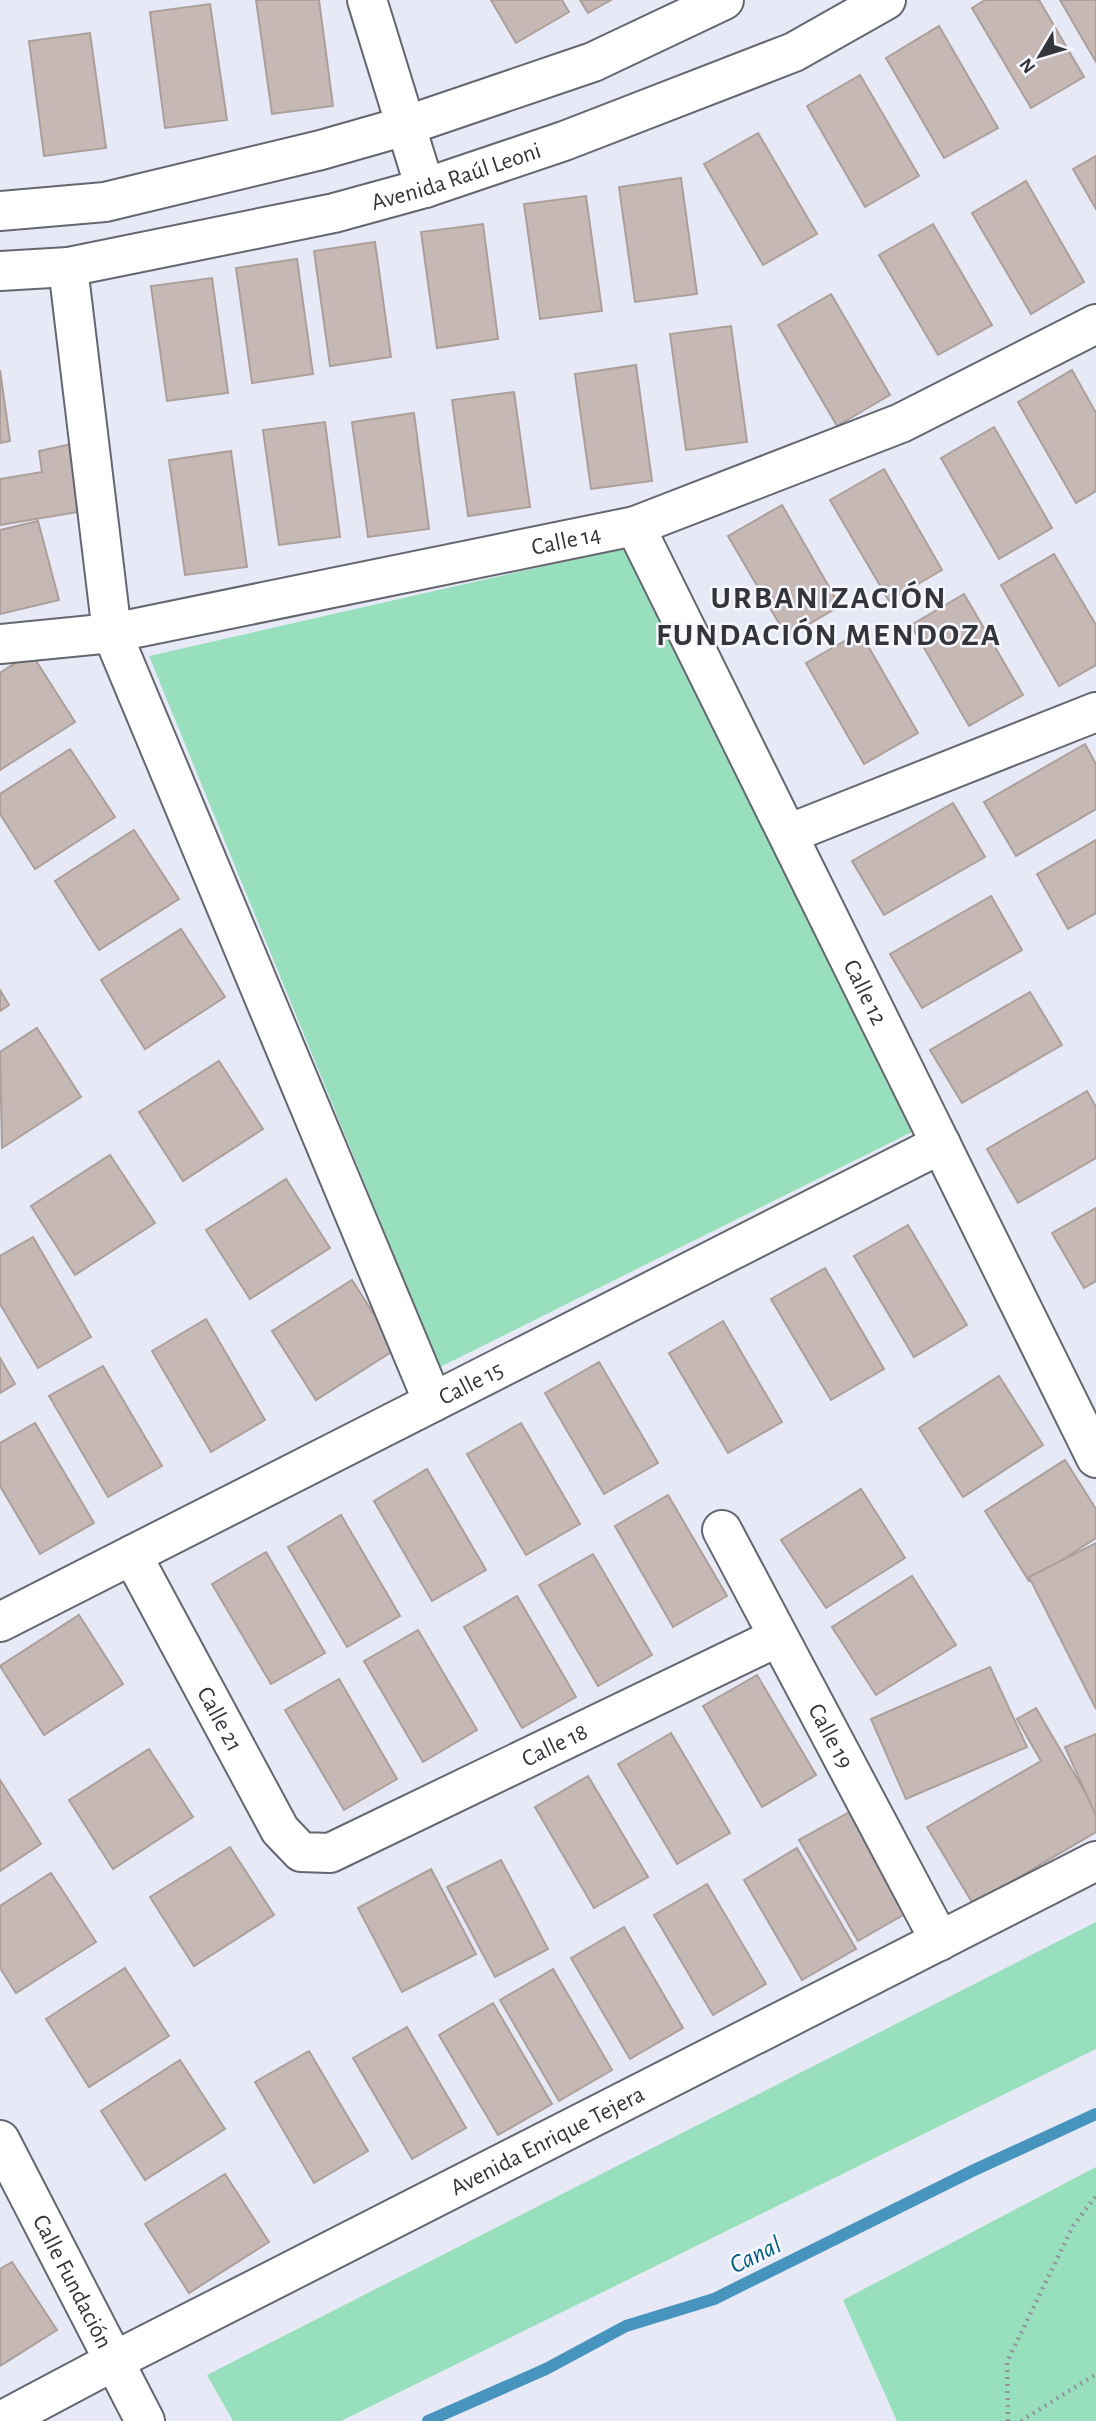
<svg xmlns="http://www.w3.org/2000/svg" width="1096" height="2421" viewBox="0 0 1096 2421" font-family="'Alegreya Sans',sans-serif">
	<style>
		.green { fill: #98e0bd }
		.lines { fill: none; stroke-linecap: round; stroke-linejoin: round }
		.stream { stroke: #4794be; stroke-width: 12 }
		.building { fill: #c6b9b5; stroke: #ac9f9b; stroke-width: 2 }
		.minor-casing { stroke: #646670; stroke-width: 42 }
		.path { stroke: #92949d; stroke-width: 4.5; stroke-dasharray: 2 5; stroke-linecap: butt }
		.minor { stroke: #fff; stroke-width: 38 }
		.labels { text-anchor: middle; stroke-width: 5; stroke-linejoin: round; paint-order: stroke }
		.street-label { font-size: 24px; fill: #34353a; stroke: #f6f7ff }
		.water-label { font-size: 26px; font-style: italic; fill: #005b80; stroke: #f6f7ff }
		.district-label { font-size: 32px; font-weight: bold; letter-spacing: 2px; fill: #34353a; stroke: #f6f7ff }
	</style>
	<rect width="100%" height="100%" fill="#e7eaf6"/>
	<g class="green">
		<polygon points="628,547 916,1130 440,1367 149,656"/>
		<polygon points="1096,1922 1096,2049 341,2421 233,2421 207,2375"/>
		<polygon points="1096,2167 1096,2421 897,2421 843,2300"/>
	</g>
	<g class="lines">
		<polyline class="stream" points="428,2421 546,2369 626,2326 714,2299 970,2172 1096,2114"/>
	</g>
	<g class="building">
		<polygon points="256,0 319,0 333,106 272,114"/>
		<polygon points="491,0 562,0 569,12 516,43"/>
		<polygon points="580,0 611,0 588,13"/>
		<polygon points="985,0 1039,0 1084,77 1031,108 972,8"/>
		<polygon points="1060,0 1096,0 1096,62"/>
		<polygon points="210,4 227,120 165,128 150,12"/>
		<polygon points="939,26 998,128 944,158 886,58"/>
		<polygon points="90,33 106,148 44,156 29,41"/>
		<polygon points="860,75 919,176 865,207 807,106"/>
		<polygon points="758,133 817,234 763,265 704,164"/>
		<polygon points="1096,156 1096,209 1073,169"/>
		<polygon points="681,178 697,294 635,302 619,187"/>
		<polygon points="1026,181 1084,282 1031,314 972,213"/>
		<polygon points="586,196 602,311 540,319 524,204"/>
		<polygon points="483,224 498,339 437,348 421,232"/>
		<polygon points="933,224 992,325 938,355 879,255"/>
		<polygon points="375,242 391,357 330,366 314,251"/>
		<polygon points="297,259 313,374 252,383 236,268"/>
		<polygon points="212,278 228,393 167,401 151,286"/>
		<polygon points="831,294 890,395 837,426 778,325"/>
		<polygon points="731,326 747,442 686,450 670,334"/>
		<polygon points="636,365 652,481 591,489 575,374"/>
		<polygon points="0,370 10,441 0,443"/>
		<polygon points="1072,370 1096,413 1096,491 1076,503 1018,402"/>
		<polygon points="514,392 530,507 468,516 452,400"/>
		<polygon points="414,413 429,529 368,537 352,422"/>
		<polygon points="325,422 340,537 279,545 263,430"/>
		<polygon points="994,427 1052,528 999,559 941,458"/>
		<polygon points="72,444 84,511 0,525 0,479 42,472 39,451"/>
		<polygon points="231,451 247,567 185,575 169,460"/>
		<polygon points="884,469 942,570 889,601 830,500"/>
		<polygon points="782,505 840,606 787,637 728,536"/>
		<polygon points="38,521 59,600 0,614 0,530"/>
		<polygon points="1054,554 1096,625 1096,665 1059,686 1001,585"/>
		<polygon points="964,594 1023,695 969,726 911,625"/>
		<polygon points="860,632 918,733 864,764 806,663"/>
		<polygon points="31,653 75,722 0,770 0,673"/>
		<polygon points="1085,744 1096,764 1096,809 1016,856 984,802"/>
		<polygon points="70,749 115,817 35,869 0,814 0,794"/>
		<polygon points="953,803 985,857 884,915 852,861"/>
		<polygon points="134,830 179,899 99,950 55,881"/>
		<polygon points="1096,840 1096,913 1068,929 1037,874"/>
		<polygon points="991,896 1022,950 922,1008 890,954"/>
		<polygon points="181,929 225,997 145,1049 101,980"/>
		<polygon points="0,990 9,1005 0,1011"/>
		<polygon points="1030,992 1062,1045 962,1103 930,1050"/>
		<polygon points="37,1028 81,1097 2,1148 0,1052"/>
		<polygon points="219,1061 263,1129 183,1181 139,1112"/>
		<polygon points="1087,1091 1096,1107 1096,1158 1018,1203 987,1149"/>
		<polygon points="110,1155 155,1223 75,1275 31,1206"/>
		<polygon points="286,1179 330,1248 250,1299 206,1230"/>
		<polygon points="1096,1208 1096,1281 1084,1288 1052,1233"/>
		<polygon points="908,1225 967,1325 914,1357 854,1256"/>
		<polygon points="33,1237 91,1337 38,1368 0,1304 0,1256"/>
		<polygon points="825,1268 884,1369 831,1400 771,1299"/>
		<polygon points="352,1280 396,1349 316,1400 272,1331"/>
		<polygon points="206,1319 265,1420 211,1452 152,1351"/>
		<polygon points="723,1321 782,1422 728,1453 669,1353"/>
		<polygon points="0,1358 15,1384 0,1393"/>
		<polygon points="599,1362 658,1463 604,1494 545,1393"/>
		<polygon points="103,1366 162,1466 108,1497 49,1396"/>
		<polygon points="999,1376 1043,1445 963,1497 919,1428"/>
		<polygon points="35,1423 94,1523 40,1554 0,1486 0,1443"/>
		<polygon points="521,1423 580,1524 526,1555 467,1454"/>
		<polygon points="1065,1460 1096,1509 1096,1538 1029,1581 985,1511"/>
		<polygon points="427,1469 486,1570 432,1601 374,1501"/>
		<polygon points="861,1489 905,1558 826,1608 781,1540"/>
		<polygon points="668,1495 727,1596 673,1627 615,1526"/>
		<polygon points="341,1515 400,1616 347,1647 288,1547"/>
		<polygon points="1096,1543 1096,1709 1029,1577"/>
		<polygon points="266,1552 325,1653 271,1684 212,1584"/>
		<polygon points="593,1554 652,1655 598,1686 539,1585"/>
		<polygon points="912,1576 956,1645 876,1695 832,1627"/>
		<polygon points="517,1596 576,1697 522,1728 464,1627"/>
		<polygon points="79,1615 123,1684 44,1735 0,1666"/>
		<polygon points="418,1630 477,1730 423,1762 364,1661"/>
		<polygon points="990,1667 1027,1747 906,1799 871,1719"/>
		<polygon points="757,1675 816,1775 762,1807 703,1706"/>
		<polygon points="339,1679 397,1779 344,1810 285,1710"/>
		<polygon points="1036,1708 1096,1811 1096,1832 973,1904 927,1827 1041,1761 1017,1719"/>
		<polygon points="671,1733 730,1833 677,1864 618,1764"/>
		<polygon points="1096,1734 1096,1816 1065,1747"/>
		<polygon points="149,1749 193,1817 113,1869 69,1800"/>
		<polygon points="588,1776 648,1877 594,1908 535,1807"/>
		<polygon points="0,1780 41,1844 0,1871"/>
		<polygon points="853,1810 912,1910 858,1941 799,1840"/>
		<polygon points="230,1847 274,1915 194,1966 150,1897"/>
		<polygon points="797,1848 856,1949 802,1980 744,1880"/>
		<polygon points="501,1860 548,1949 495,1977 447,1887"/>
		<polygon points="431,1869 476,1954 402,1992 358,1908"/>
		<polygon points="51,1873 96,1942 16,1993 0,1968 0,1906"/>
		<polygon points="707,1884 766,1984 713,2015 654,1915"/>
		<polygon points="624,1927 683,2028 630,2059 571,1958"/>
		<polygon points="125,1968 169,2036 89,2087 46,2019"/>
		<polygon points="553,1969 612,2070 559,2101 500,2000"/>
		<polygon points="493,2003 552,2104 498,2135 439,2035"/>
		<polygon points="407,2027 466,2128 412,2159 353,2058"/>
		<polygon points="309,2051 368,2151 314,2183 255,2082"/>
		<polygon points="180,2060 225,2129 145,2180 101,2111"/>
		<polygon points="225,2174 269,2242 189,2293 145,2224"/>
		<polygon points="12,2262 57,2330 0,2366 0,2269"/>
	</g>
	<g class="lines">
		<defs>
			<g id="minor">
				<polyline points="367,0 425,188"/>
				<polyline points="0,211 105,202 321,150 405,126 593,62 724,0"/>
				<polyline points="68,267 112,633 433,1402"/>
				<path id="s1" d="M0 271 68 267 334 213 425 188 564 141 794 52 886 0"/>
				<path id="s2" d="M635 526 1096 1458"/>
				<path id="s3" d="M0 644 112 633 635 526 901 423 1096 324"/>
				<polyline points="788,834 1096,712"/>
				<path id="s4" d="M722 1530 940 1941"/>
				<path id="s5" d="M132 1555 280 1830 301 1852 330 1853 778 1637"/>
				<path id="s6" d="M0 1622 941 1144"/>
				<path id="s7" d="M0 2140 145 2421"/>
				<path id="s8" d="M1 2421 114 2361 1096 1861"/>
			</g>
		</defs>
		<use href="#minor" class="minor-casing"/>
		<g class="path">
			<polyline points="1008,2421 1007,2362 1073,2226 1096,2196"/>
			<polyline points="1021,2421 1096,2374"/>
		</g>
		<use href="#minor" class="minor"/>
	</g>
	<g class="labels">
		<g class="street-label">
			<text dy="8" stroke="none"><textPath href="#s1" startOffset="467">Avenida Raúl Leoni</textPath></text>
			<text dy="8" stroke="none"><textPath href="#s3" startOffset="576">Calle 14</textPath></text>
			<text dy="8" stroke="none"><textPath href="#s2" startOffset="520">Calle 12</textPath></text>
			<text dy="8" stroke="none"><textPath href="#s6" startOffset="528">Calle 15</textPath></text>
			<text dy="8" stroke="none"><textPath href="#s5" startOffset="186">Calle 21</textPath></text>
			<text dy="8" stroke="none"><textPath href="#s4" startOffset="233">Calle 19</textPath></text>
			<text dy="8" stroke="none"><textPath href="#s5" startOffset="621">Calle 18</textPath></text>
			<text dy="8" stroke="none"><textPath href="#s8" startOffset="614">Avenida Enrique Tejera</textPath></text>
			<text dy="8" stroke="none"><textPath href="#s7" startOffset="159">Calle Fundación</textPath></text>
		</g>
		<g class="water-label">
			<text transform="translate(755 2254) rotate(-26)" y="9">Canal</text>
		</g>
		<g class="district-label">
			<text x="829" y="608">URBANIZACIÓN<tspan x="829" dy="37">FUNDACIÓN MENDOZA</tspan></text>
		</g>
	</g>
	<g transform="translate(1040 56) rotate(232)" stroke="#f6f7ff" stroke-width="5" paint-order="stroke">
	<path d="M0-5L12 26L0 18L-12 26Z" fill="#34353a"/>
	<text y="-10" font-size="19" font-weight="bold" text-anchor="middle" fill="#34353a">N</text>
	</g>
</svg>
